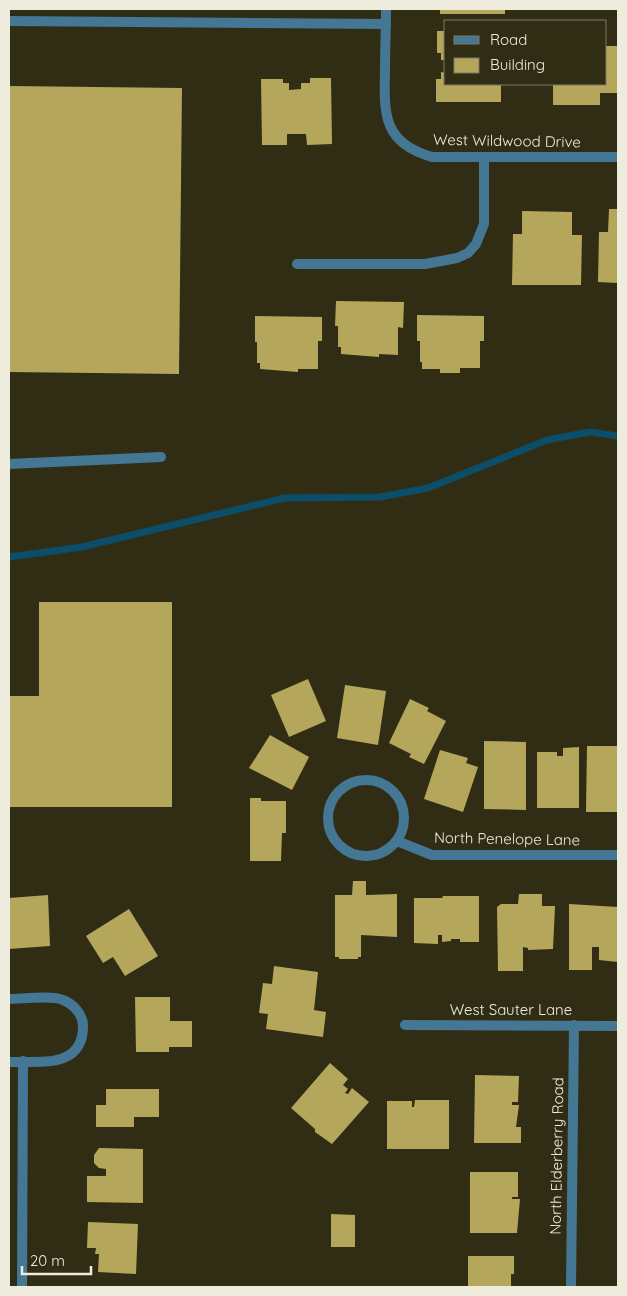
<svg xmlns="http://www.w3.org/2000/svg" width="627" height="1296" viewBox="0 0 627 1296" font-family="Quicksand,sans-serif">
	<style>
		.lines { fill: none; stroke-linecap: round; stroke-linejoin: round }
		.stream { stroke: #0c4d6a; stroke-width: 7 }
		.building { fill: #b4a75c }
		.lane { stroke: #447793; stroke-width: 10 }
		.street { stroke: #447793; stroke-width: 10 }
		.labels { text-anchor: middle; stroke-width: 5; stroke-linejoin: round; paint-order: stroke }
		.street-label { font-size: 15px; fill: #eeecdd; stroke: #312d14 }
	</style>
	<rect width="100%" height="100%" fill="#312d14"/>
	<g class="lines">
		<polyline class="stream" points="9,557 82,547 284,498 380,497 428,488 547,440 590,432 618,436"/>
	</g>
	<g class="building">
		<rect x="440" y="9" width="65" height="5"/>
		<polygon points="437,31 446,31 446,60 441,60 441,53 437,53"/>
		<polygon points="606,46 618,46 618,93 600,93 600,105 553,105 553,84 606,84"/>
		<polygon points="441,72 446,73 446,84 501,84 501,102 436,102 436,79 441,79"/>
		<polygon points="310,78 331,78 332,144 307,145 306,134 287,134 287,145 262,145 261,79 283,79 283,83 289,83 289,90 301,89 301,83 310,83"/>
		<polygon points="9,86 182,88 179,374 9,372"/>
		<polygon points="609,209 618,209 618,283 598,282 599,232 608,232"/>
		<polygon points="522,211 572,212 572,235 582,235 581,285 512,285 513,234 522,234"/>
		<polygon points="336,301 404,302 403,328 398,327 398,355 379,354 379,357 341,354 341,347 338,347 338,326 335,326"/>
		<polygon points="417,315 484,316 484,341 480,341 480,368 460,368 460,373 440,373 440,369 422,369 422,362 420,362 420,341 417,341"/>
		<polygon points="255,316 322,317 322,341 318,341 318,369 298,369 298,372 260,369 260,363 257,363 257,342 255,342"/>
		<polygon points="39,602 172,602 172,807 9,807 9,696 39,696"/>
		<polygon points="308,679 326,721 289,737 271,695"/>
		<polygon points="345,685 386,691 378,745 337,738"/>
		<polygon points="410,699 429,708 427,711 446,721 424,764 409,757 411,754 389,743"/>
		<polygon points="270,735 309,757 292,790 249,768"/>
		<polygon points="484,741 526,742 526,810 484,809"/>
		<polygon points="587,746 618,746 618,812 586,812"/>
		<polygon points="579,747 579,808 537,808 537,752 557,752 557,756 563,756 563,748"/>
		<polygon points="440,750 468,758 466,763 478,767 463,812 424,799"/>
		<polygon points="250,798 261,798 261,801 286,801 286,833 282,833 281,861 250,861"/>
		<polygon points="353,881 366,881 366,895 397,894 397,937 361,935 361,957 358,957 358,959 339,959 339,957 335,957 335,895 352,895"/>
		<polygon points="519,894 542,894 542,906 555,906 553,949 528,950 528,948 523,947 523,971 498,971 497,907 501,904 518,904"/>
		<polygon points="48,895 50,946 9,949 9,898"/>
		<polygon points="443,896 479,896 479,942 460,942 460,939 451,939 451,941 442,942 442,935 438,935 438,944 414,943 414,898 442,898"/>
		<polygon points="569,904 618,907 618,962 599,960 599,947 592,947 592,970 569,970"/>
		<polygon points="129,909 158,956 125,976 113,957 103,963 86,936"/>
		<polygon points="274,966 318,972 314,1010 326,1012 323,1037 266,1029 268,1014 259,1013 263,983 272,984"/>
		<polygon points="135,997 170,997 170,1021 192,1021 192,1047 169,1047 169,1052 136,1052"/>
		<polygon points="330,1063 348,1079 343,1085 348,1089 345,1093 348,1094 352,1088 369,1102 332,1144 315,1132 315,1129 291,1108"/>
		<polygon points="475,1075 519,1076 518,1102 512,1102 512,1105 519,1105 516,1127 521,1127 521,1143 474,1143"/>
		<polygon points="106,1089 159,1089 159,1117 134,1117 134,1127 96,1127 96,1105 106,1105"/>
		<polygon points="415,1100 449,1100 449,1149 387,1149 387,1101 412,1101 412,1107 414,1107"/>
		<polygon points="99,1148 143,1149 143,1203 87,1202 87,1176 106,1176 106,1169 99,1168 94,1163 94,1155"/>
		<polygon points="470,1172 518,1172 518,1197 512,1197 512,1199 520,1199 517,1233 470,1233"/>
		<polygon points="331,1214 355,1215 355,1247 331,1247"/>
		<polygon points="88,1222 138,1224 136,1274 98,1272 99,1254 95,1254 96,1248 87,1248"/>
		<polygon points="468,1256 514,1256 514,1274 511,1274 511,1287 468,1287"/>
	</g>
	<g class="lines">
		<g class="lane">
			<polyline points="297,264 425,264 457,258 468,253 476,244 484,224 484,157"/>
			<polyline points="9,464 161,457"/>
			<circle cx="366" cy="818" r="38"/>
			<polyline points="397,841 432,855 618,855"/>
		</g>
		<g class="street">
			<path d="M386 9C386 29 385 50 385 70 384 115 383 143 432 157H618"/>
			<polyline points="9,21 386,24"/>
			<path d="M9 999C22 999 52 995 63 1000 73 1004 83 1014 83 1026 83 1069 40 1061 9 1062"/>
			<polyline points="405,1025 618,1026"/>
			<polyline points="22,1287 23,1061"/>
			<polyline points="571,1287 574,1025"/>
		</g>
	</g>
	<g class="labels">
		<g class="street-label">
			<text transform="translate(507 141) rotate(1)" y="5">West Wildwood Drive</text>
			<text transform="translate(507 839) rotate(1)" y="5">North Penelope Lane</text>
			<text x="511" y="1015">West Sauter Lane</text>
			<text transform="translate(557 1156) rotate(-89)" y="5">North Elderberry Road</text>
		</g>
	</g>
	<rect width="627" height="1296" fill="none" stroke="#eeecdd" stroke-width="20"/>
	<rect x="444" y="20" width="162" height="65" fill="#312d14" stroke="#7d7964"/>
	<rect x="454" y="36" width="25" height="8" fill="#447793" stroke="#7d7964"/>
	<text x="490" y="45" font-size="15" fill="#eeecdd">Road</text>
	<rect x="454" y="58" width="25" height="15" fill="#b4a75c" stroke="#7d7964"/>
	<text x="490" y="70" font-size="15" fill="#eeecdd">Building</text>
	<path d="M22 1266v8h69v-8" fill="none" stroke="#eeecdd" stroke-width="2.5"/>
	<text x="30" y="1266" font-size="15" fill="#eeecdd" stroke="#312d14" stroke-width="4" paint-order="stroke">20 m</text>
</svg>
